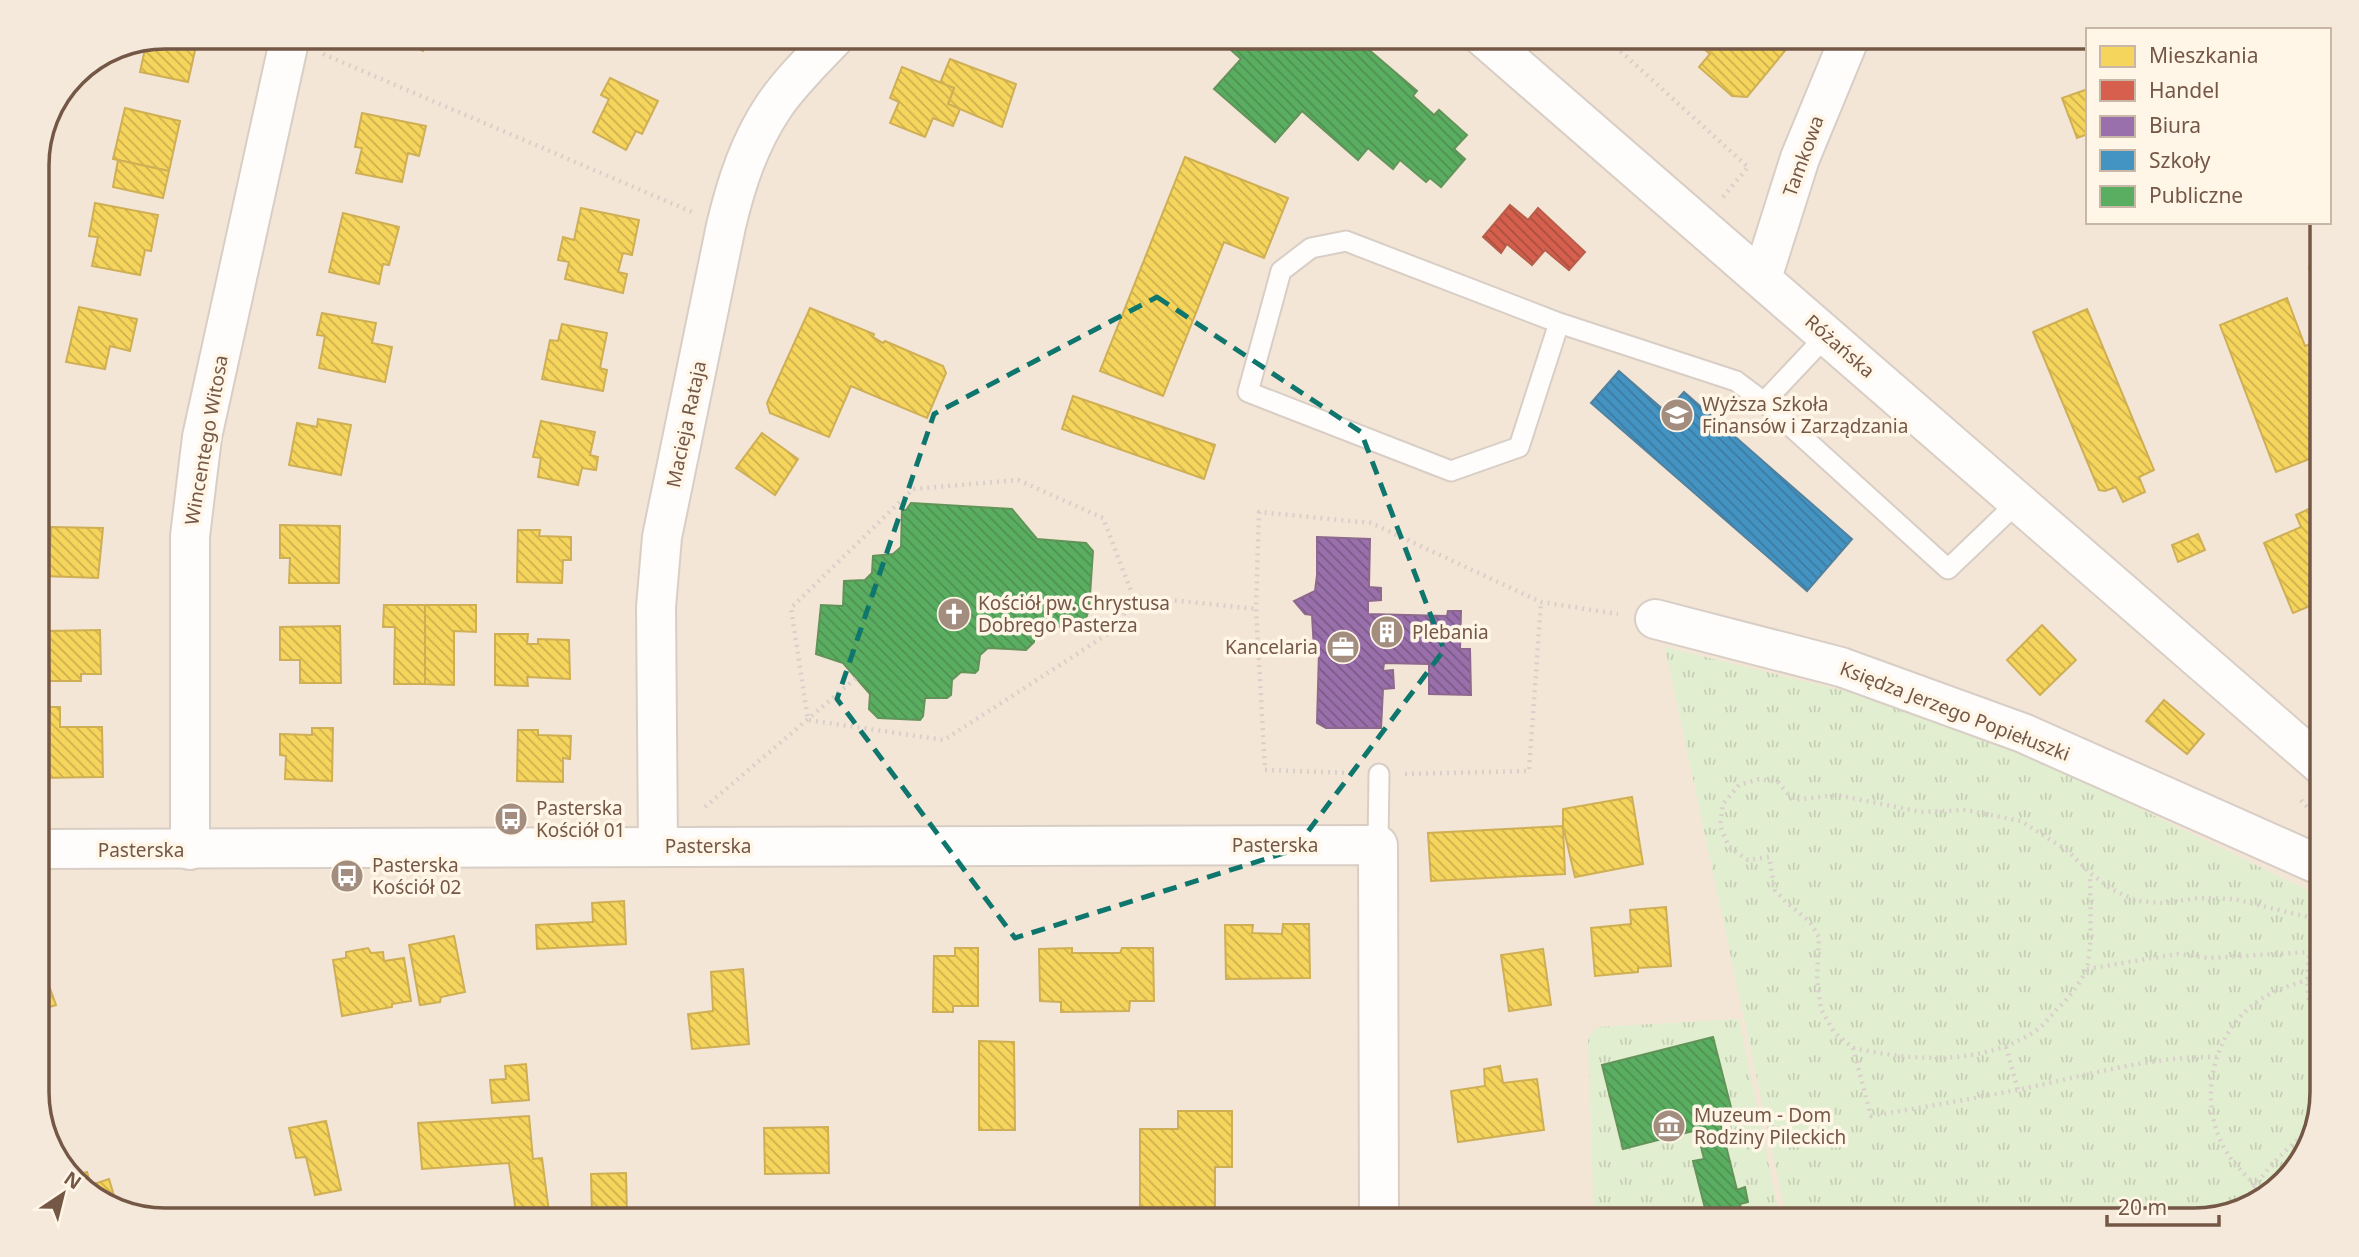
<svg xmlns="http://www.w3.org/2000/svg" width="2359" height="1257" viewBox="0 0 2359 1257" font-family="'Noto Sans',sans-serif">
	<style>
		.residential { fill: #f3e6d6 }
		.grass { fill: url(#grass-tufts) }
		.homes { fill: url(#homes-back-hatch); stroke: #cfaf55; stroke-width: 2 }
		.shops { fill: url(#shops-back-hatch); stroke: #b95d4b; stroke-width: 2 }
		.offices { fill: url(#offices-back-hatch); stroke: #8e688d; stroke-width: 2 }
		.schools { fill: url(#schools-back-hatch); stroke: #52819e; stroke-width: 2 }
		.public { fill: url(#public-back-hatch); stroke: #629459; stroke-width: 2 }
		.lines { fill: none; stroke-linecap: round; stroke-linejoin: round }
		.service-casing { stroke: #d8cec5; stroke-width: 23 }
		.minor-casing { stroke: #d8cec5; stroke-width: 42 }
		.tertiary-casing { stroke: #d8cec5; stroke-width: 42 }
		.path { stroke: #dad0cb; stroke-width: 4.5; stroke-dasharray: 2 5; stroke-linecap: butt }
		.service { stroke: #fefdfb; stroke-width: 19 }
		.minor { stroke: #fefdfb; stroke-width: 38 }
		.tertiary { stroke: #fefdfb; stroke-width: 38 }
		.marked { fill: none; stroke: #0f766e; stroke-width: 5; stroke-dasharray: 14 9; stroke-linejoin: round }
		.labels { text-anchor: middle; stroke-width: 7; stroke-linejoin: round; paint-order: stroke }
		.street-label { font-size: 19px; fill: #755746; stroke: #fff6e8 }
		.poi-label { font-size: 19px; fill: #755746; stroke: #fff6e8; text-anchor: start }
		.rim { fill: none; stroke: #755746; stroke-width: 3.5 }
	</style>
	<defs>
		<pattern id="grass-tufts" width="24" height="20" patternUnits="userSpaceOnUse" patternTransform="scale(1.75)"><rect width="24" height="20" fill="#e2eed0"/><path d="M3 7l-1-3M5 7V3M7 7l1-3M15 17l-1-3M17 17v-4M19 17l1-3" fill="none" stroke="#c5ceb4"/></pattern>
		<pattern id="homes-back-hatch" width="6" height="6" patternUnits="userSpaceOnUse" patternTransform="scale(1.75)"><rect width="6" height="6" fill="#f6d55c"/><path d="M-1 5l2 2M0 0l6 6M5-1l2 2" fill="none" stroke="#ccb04e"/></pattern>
		<pattern id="shops-back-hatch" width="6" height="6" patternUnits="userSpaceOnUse" patternTransform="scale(1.75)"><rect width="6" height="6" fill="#d6604d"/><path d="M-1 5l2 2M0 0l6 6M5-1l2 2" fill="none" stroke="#a94e3f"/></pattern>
		<pattern id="offices-back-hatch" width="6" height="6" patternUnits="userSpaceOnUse" patternTransform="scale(1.75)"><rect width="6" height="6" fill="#9970ab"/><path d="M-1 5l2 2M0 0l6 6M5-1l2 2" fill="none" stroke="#7c5a86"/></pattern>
		<pattern id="schools-back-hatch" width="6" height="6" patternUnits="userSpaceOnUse" patternTransform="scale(1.75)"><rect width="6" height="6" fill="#4393c3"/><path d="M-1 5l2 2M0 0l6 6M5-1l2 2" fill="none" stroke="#3d7ba0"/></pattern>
		<pattern id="public-back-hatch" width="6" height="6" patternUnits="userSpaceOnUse" patternTransform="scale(1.75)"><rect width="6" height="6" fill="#5aae61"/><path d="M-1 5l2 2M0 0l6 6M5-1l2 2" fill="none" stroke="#4f9052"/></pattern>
	</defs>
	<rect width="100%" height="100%" fill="#f7f1e6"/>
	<polygon class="residential" points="165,37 2088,37 2088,222 2322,222 2322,1092 2309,1149 2265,1199 2194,1220 165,1220 108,1207 59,1164 37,1101 37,157 75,74 116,46"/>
	<g class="grass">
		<polygon points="1665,647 1861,695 2054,767 2322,897 2322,1092 2309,1149 2265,1199 2195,1220 1787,1220"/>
		<polygon points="1739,1019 1780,1220 1594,1220 1588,1038 1598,1027"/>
	</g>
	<g class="homes">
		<polygon points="165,37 198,37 188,82 140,72 147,40"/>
		<polygon points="396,37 430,37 423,51"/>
		<polygon points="656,37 698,37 689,47 679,37 670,49"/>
		<polygon points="1690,37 1788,37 1793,41 1747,97 1732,96 1699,67 1710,54"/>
		<polygon points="950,59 1016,84 1002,127 948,104 954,88 940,83"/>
		<polygon points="902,67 954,88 948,104 960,109 953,126 933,118 925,137 890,123 899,102 890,98"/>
		<polygon points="610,78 658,101 642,134 636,131 626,150 593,132 609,99 601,95"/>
		<polygon points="2088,89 2088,134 2077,138 2062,98"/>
		<polygon points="125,108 180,121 169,171 113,159"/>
		<polygon points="362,113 426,126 419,156 408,153 402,182 356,173 362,148 355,147"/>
		<polygon points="1185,157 1288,198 1264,258 1224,242 1163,396 1100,371"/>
		<polygon points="118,160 169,171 163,198 113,187"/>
		<polygon points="95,203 158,215 151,251 145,250 140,275 92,266 98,237 89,236"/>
		<polygon points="581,208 639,220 632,255 623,253 618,272 627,274 623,293 565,279 569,262 558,260 563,237 574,240"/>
		<polygon points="343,213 399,227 389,265 383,264 379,284 329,272"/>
		<polygon points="2322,263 2322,303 2309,268"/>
		<polygon points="2287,298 2305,346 2322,340 2322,454 2276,472 2220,325"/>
		<polygon points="79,307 137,319 130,351 110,346 105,369 66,362"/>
		<polygon points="810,308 874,334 873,337 883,343 885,341 943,366 946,373 927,418 851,386 829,437 770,413 767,403"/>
		<polygon points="2087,309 2154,470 2139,477 2145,492 2123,502 2116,487 2105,491 2099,490 2033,332"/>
		<polygon points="322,313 376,323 372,343 392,347 385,382 319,368 325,336 317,335"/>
		<polygon points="562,324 607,333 600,368 607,370 603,391 542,379 550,340 558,341"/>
		<polygon points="1073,396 1215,445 1204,479 1062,429"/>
		<polygon points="318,419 351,425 341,475 289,465 297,423 317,427"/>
		<polygon points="541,421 595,432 590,455 598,457 596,470 582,468 578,485 538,477 541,458 533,457"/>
		<polygon points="762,433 798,459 775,495 736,468"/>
		<polygon points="2315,506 2322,524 2322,556 2315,559 2319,565 2322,564 2322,601 2293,613 2264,543 2301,527 2296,515"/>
		<polygon points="280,525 340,526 339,583 289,583 290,558 280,558"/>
		<polygon points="51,527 103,528 98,578 43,576 44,549 50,549"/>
		<polygon points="518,530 540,530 539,536 571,537 571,560 563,560 562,583 517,582"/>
		<polygon points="2198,534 2205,550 2178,562 2172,545"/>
		<polygon points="384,605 425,605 425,684 394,684 395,627 383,627"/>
		<polygon points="425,605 476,605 476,632 454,631 454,685 425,684"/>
		<polygon points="2042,625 2076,660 2040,695 2007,660"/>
		<polygon points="340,626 341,683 300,683 300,660 280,660 280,627"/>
		<polygon points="100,630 101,674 81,674 81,681 46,681 46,631"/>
		<polygon points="495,634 528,634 527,644 538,644 538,639 569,640 570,679 527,677 528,686 495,685"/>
		<polygon points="2164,700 2204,734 2187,754 2146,721"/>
		<polygon points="37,707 60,707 60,727 102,727 103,777 37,778"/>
		<polygon points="312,728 333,728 332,781 285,779 286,756 280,755 280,734 312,735"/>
		<polygon points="518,730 538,730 538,735 571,736 570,759 563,758 563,782 517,781"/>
		<polygon points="1632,797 1643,864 1575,877 1563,826 1563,809"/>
		<polygon points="1563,826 1565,874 1431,881 1428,833"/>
		<polygon points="624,901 626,944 537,949 536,925 593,922 592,903"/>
		<polygon points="1666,907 1671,966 1638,968 1638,972 1595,976 1591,928 1631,924 1630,910"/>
		<polygon points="1283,924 1309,924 1310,978 1226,979 1225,925 1253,925 1252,933 1282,934"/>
		<polygon points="454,936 465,992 441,997 440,1002 420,1005 409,945"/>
		<polygon points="368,948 371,953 383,952 384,961 404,958 411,1001 392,1004 392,1007 342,1016 333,960 346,958 346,952"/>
		<polygon points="955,948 978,948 978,1006 953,1006 953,1012 933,1012 934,956 955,956"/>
		<polygon points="1072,948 1072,953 1120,953 1122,948 1153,948 1154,1001 1130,1001 1129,1011 1061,1012 1061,1002 1040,1001 1039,949"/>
		<polygon points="1543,949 1551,1005 1509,1011 1501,955"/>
		<polygon points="37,952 56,1005 37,1011"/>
		<polygon points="743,969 749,1044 692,1049 688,1014 713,1011 711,972"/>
		<polygon points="979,1041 1014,1042 1015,1130 979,1130"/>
		<polygon points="526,1064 529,1100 492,1103 490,1080 506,1079 505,1066"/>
		<polygon points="1500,1066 1503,1083 1537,1079 1544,1130 1458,1142 1451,1091 1485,1086 1484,1069"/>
		<polygon points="1178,1111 1232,1111 1232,1167 1215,1167 1215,1220 1140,1220 1140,1129 1178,1129"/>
		<polygon points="529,1116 533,1159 542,1158 550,1220 517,1220 509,1163 422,1169 418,1123"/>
		<polygon points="326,1121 341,1190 315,1195 306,1157 296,1158 289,1128"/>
		<polygon points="828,1127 829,1173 765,1174 764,1128"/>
		<polygon points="87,1172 91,1185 109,1179 118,1209 108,1207 73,1176"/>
		<polygon points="626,1173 627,1214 592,1215 591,1174"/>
		<polygon points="477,1213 478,1220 420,1220"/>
	</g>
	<polygon class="shops" points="1510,205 1528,220 1538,208 1585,252 1569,270 1545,250 1532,265 1507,244 1501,253 1483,237"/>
	<polygon class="offices" points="1317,537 1370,539 1369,587 1381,588 1381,600 1368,601 1368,614 1447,616 1448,611 1461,611 1460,649 1470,649 1471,695 1429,694 1429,664 1384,663 1383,671 1393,670 1394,688 1383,689 1381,728 1326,728 1317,723 1319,651 1314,650 1312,615 1305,614 1294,601 1315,591 1317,575"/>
	<polygon class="schools" points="1619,371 1666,412 1684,392 1852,539 1807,591 1591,403"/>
	<g class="public">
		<polygon points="1228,37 1354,37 1417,91 1413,96 1434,115 1439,110 1467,135 1454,149 1465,159 1441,187 1430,178 1426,182 1400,160 1393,169 1368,148 1358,160 1302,111 1275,142 1214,89 1241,59 1223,43"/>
		<polygon points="911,503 1012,509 1037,539 1086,543 1093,551 1089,610 1086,618 1071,628 1035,625 1034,642 1026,650 988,648 980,655 978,670 975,673 961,672 952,680 951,695 947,698 925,698 923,716 920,720 878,718 869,709 870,694 843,663 816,654 821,605 843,606 844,581 865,580 872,573 873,556 893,554 901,547 902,510 906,510"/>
		<polygon points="1713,1037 1734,1119 1720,1122 1737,1190 1745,1187 1748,1202 1740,1204 1744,1220 1708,1220 1693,1161 1704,1159 1697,1130 1623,1149 1602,1065"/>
	</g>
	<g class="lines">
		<defs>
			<g id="service">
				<polyline points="1559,323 1519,447 1451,471 1248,392 1281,271 1311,248 1346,241 1559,323 1736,381 1764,402 1827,335"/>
				<polyline points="1764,402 1948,569 2019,501"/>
				<polyline points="1378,845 1379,774"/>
			</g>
			<g id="minor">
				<polyline points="1762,278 1800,158 1850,37"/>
				<polyline points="1655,619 1841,667 2023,733 2315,863 2322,864"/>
				<path d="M658 846 656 607 662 537 726 226C736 184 749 143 774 106 791 81 814 59 835 37"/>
				<polyline points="37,849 1378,845 1379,1220"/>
				<polyline points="190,850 190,536 202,437 290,37"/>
			</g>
			<polyline id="tertiary" points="1483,37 2322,766"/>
		</defs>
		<use href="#service" class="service-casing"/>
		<use href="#minor" class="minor-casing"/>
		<use href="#tertiary" class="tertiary-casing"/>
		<g class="path">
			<polyline points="1605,37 1749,168"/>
			<polyline points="323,54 692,212"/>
			<polyline points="1723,197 1748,167"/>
			<polygon points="1018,480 1103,518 1133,596 1117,628 944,740 808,720 791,608 913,489"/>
			<polyline points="1133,596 1256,609"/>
			<polyline points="1351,773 1265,770 1256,609 1259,512 1371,523 1541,602 1618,614"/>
			<polyline points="1405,774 1529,771 1541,602"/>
			<polyline points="2301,800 2320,822"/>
			<polyline points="705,807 856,678"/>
			<path d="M2322 916C2303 952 2302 1002 2322 1038"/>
			<polyline points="2087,969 2177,954 2209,958 2310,952"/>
			<polyline points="2006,1047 2018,1090"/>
			<path d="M1853 1048C1913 1061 1980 1066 2034 1032 2043 1026 2050 1017 2057 1009 2068 999 2080 984 2086 970 2093 953 2090 895 2090 874"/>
			<path d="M2217 1057C2153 1056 2092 1074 2031 1087 1978 1098 1924 1107 1871 1116L1853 1048 1834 1032 1821 1009 1817 979 1819 937 1810 922 1785 901 1775 890 1769 857 1748 860 1729 847 1720 826 1723 804 1739 785 1759 779 1778 782 1793 800 1837 795 1921 812 1966 810 2021 821 2068 851 2090 873 2111 889 2137 901 2165 903 2199 898 2234 899 2320 920"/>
			<path d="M2255 1185C2241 1171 2226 1156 2219 1137 2200 1090 2215 1031 2258 1001 2273 991 2290 985 2308 980"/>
			<path d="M2243 1206C2260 1174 2284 1149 2314 1128"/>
		</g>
		<use href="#service" class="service"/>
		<use href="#minor" class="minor"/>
		<use href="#tertiary" class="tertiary"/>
	</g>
	<path class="marked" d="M1157 297 1361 432 1444 650 1294 850 1015 938 837 699 934 414Z"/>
	<defs>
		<symbol id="school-disc" viewBox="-11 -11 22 22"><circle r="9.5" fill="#a28d7e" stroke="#fff6e8"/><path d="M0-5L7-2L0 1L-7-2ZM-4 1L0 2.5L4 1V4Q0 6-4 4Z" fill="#fff"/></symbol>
		<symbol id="church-disc" viewBox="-11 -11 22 22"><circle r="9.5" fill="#a28d7e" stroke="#fff6e8"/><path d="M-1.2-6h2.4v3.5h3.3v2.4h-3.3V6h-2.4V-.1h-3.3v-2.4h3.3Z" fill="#fff"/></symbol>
		<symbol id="building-disc" viewBox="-11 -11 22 22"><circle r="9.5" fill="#a28d7e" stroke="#fff6e8"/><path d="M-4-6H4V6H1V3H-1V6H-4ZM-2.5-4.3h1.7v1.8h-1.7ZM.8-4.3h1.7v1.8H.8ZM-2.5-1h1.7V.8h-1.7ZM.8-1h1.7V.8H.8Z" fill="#fff"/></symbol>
		<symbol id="office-disc" viewBox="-11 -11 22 22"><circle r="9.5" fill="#a28d7e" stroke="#fff6e8"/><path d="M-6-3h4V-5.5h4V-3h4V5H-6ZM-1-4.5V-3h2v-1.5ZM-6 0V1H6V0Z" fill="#fff"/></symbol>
		<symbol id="bus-disc" viewBox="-11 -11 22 22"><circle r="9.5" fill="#a28d7e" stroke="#fff6e8"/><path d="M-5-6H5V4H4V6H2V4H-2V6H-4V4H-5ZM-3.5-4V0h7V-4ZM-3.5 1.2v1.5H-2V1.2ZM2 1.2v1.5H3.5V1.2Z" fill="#fff"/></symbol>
		<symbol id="museum-disc" viewBox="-11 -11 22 22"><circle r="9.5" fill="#a28d7e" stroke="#fff6e8"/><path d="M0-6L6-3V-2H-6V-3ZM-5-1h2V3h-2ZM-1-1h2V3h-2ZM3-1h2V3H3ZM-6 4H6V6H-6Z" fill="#fff"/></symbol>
	</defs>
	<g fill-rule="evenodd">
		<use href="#school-disc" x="1658" y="396" width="38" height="38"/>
		<use href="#church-disc" x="935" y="595" width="38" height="38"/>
		<use href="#building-disc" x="1368" y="613" width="38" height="38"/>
		<use href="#office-disc" x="1324" y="628" width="38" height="38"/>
		<use href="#bus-disc" x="492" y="800" width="38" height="38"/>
		<use href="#bus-disc" x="328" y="857" width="38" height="38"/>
		<use href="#museum-disc" x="1650" y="1107" width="38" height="38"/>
	</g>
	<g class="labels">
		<g class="street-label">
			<text transform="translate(1803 156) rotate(-70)" y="7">Tamkowa</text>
			<text transform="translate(1840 346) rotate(41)" y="7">Różańska</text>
			<text transform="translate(686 424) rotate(-78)" y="7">Macieja Rataja</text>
			<text transform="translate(206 440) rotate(-80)" y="7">Wincentego Witosa</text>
			<text transform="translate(1955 711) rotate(21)" y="7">Księdza Jerzego Popiełuszki</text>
			<text x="1275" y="852">Pasterska</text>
			<text x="708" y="853">Pasterska</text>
			<text x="141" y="857">Pasterska</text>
		</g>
		<g class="poi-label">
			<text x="1702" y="411">Wyższa Szkoła<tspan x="1702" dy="22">Finansów i Zarządzania</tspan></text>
			<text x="978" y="610">Kościół pw. Chrystusa<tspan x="978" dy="22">Dobrego Pasterza</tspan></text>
			<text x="1412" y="639">Plebania</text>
			<text x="1318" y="654" text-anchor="end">Kancelaria</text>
			<text x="536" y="815">Pasterska<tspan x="536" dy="22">Kościół 01</tspan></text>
			<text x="372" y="872">Pasterska<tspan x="372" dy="22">Kościół 02</tspan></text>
			<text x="1694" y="1122">Muzeum - Dom<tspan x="1694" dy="22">Rodziny Pileckich</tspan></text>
		</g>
	</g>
	<path d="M0 0H2359V1257H0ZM165 49H2194A116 116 0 0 1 2310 165V1092A116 116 0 0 1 2194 1208H165A116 116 0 0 1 49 1092V165A116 116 0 0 1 165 49Z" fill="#f4e9db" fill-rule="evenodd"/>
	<path class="rim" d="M165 49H2194A116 116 0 0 1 2310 165V1092A116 116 0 0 1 2194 1208H165A116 116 0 0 1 49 1092V165A116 116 0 0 1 165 49Z"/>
	<rect x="2086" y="28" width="245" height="196" fill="#fff6e8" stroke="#c8b6a7" stroke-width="2"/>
	<rect x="2100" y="46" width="35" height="21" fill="#f6d55c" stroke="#c8b6a7" stroke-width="2"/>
	<text x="2149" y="63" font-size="21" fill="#755746">Mieszkania</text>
	<rect x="2100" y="80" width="35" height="21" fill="#d6604d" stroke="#c8b6a7" stroke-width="2"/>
	<text x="2149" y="98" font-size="21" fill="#755746">Handel</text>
	<rect x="2100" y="116" width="35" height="21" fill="#9970ab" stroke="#c8b6a7" stroke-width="2"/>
	<text x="2149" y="133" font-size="21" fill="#755746">Biura</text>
	<rect x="2100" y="150" width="35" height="21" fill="#4393c3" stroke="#c8b6a7" stroke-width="2"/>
	<text x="2149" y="168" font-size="21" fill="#755746">Szkoły</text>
	<rect x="2100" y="186" width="35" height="21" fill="#5aae61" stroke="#c8b6a7" stroke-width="2"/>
	<text x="2149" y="203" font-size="21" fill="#755746">Publiczne</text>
	<g transform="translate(63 1194) rotate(35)" stroke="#fff6e8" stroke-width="5" paint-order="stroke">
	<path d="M0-5L12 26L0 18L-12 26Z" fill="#755746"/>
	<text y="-10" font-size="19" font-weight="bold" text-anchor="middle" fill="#755746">N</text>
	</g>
	<path d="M2107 1215v10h112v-10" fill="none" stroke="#755746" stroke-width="3.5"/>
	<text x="2118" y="1215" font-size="21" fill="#755746" stroke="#fff6e8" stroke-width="5" paint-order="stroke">20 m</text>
</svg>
